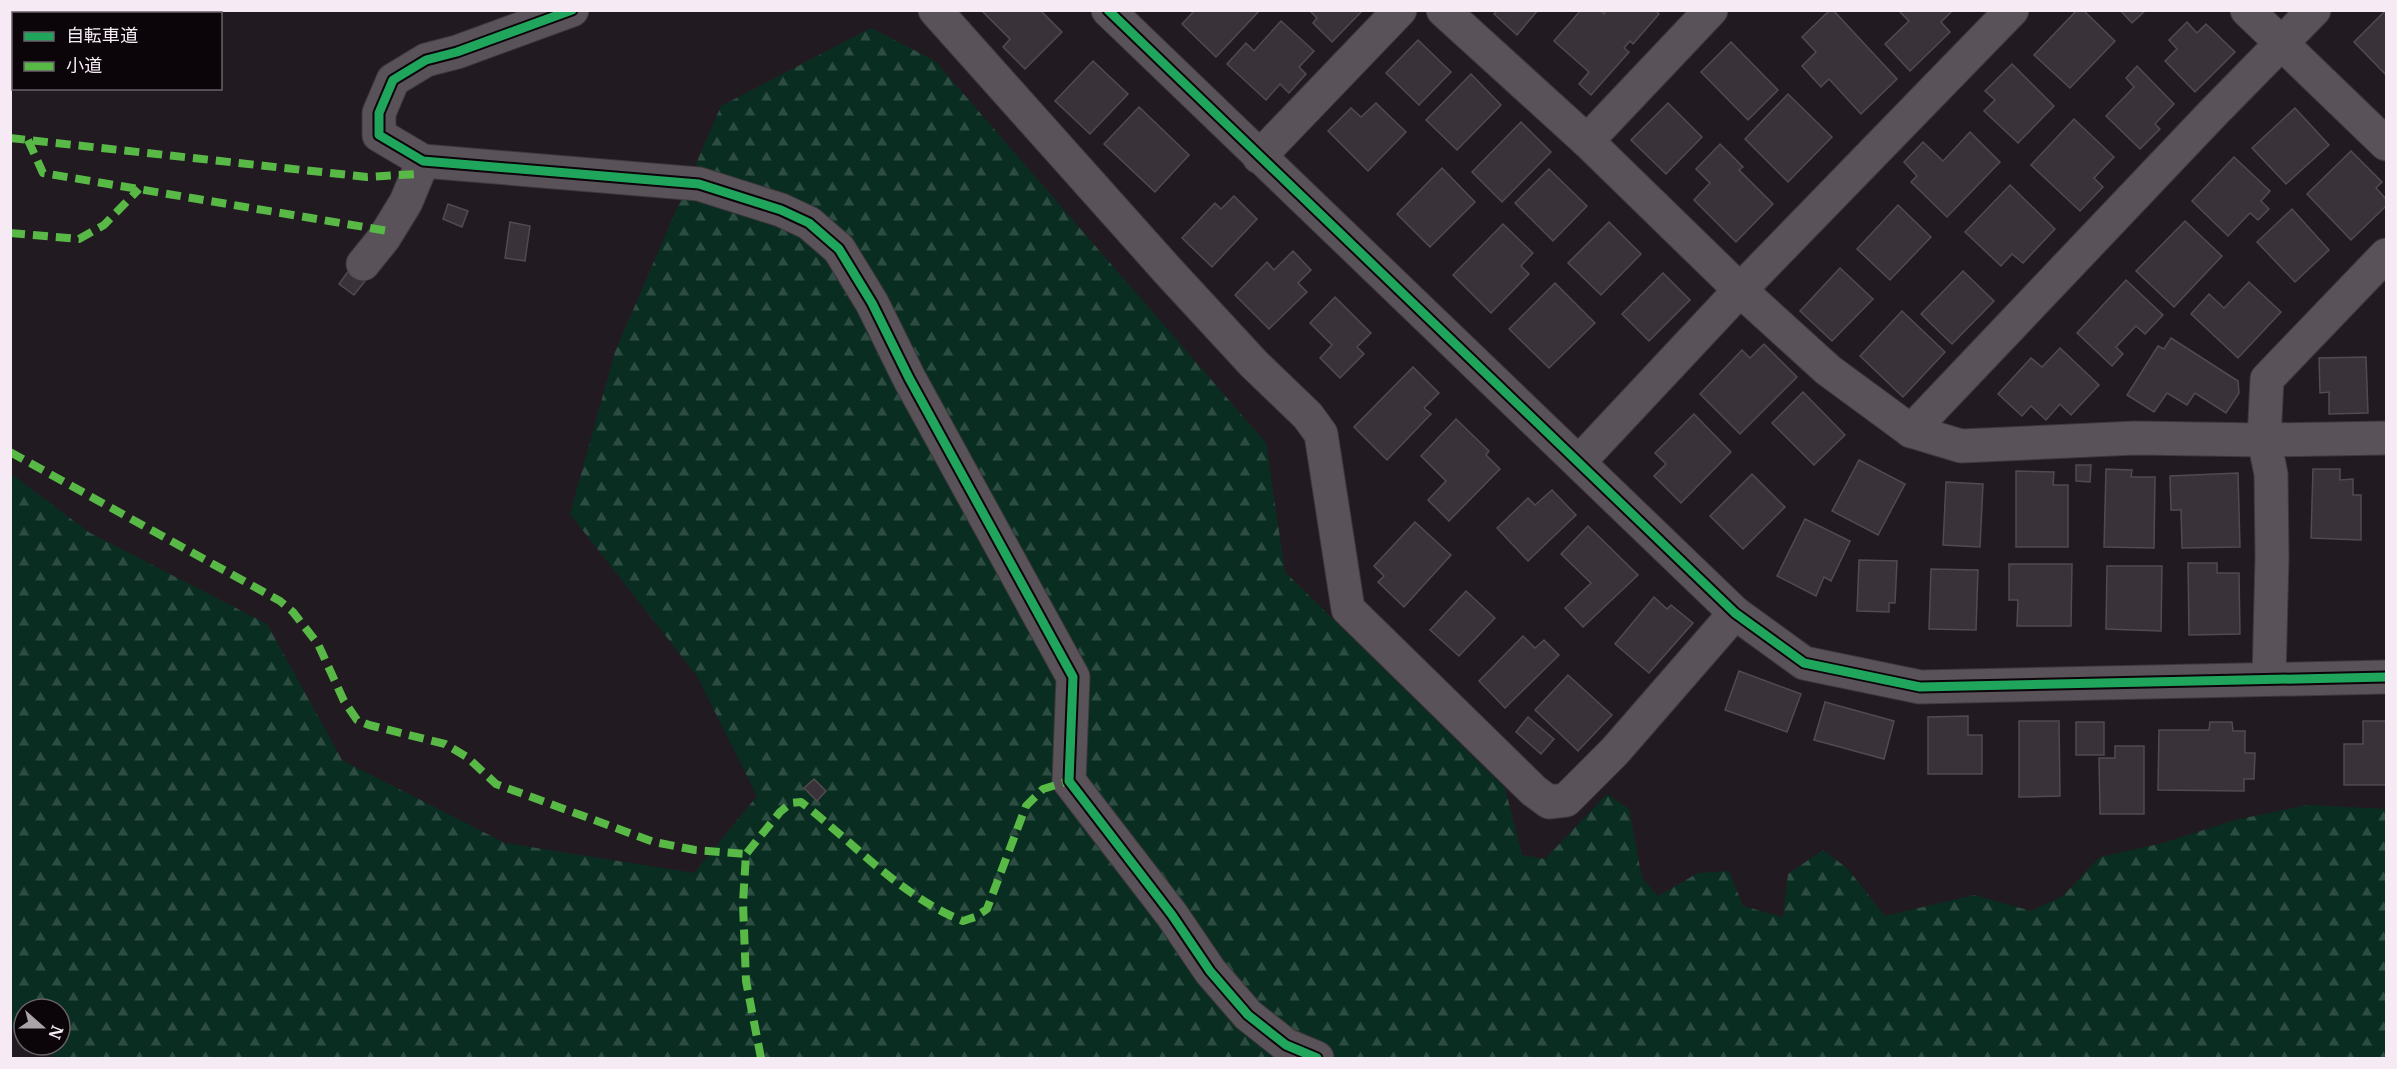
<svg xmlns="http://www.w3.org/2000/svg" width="2397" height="1069" viewBox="0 0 2397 1069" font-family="Merriweather,'Noto Sans JP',serif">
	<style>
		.forest { fill: url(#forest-firs) }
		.building { fill: #393238; stroke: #524a51; stroke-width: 1.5 }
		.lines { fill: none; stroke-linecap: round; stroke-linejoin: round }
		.minor-casing { stroke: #3e373c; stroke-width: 35 }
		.tertiary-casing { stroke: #3e373c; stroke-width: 35 }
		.minor { stroke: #595258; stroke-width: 33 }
		.tertiary { stroke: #595258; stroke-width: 33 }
		.quiet { stroke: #58b947; stroke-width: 8; stroke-dasharray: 15 8; stroke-linecap: butt }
		.cycleway-casing { stroke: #0b050a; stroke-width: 13 }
		.cycleway { stroke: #20a55d; stroke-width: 9 }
	</style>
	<defs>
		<pattern id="forest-firs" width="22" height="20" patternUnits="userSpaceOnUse" patternTransform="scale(1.5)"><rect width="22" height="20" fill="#092e21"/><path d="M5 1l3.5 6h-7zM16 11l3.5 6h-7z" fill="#2d4c42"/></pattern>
	</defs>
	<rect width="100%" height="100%" fill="#221a21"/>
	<polygon class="forest" points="871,28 935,61 1266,443 1285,572 1505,788 1522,855 1545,859 1607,794 1629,809 1642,878 1658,896 1698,873 1729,871 1743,906 1783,917 1788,874 1823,850 1847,868 1885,916 1974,895 2031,911 2063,896 2100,857 2163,843 2235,820 2307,805 2386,809 2386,1058 56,1058 35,1045 60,1045 60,1009 24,1009 24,1037 11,1028 10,473 90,533 267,624 342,760 505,843 694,873 757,796 697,676 570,514 615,352 721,106"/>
	<g class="building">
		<polygon points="10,10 24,10 21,14 14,14 14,21 11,24"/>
		<polygon points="142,10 179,10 176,14 145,14"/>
		<polygon points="981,10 1040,10 1062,32 1025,69 1003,47 1010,39"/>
		<polygon points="1195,10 1260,10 1216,57 1182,24"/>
		<polygon points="1309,10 1363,10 1332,42 1313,23 1317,18"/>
		<polygon points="1497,10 1538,10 1517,35 1494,14"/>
		<polygon points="1581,10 1600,10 1604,14 1606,10 1655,10 1659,14 1633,44 1630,41 1624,48 1629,52 1591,95 1579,84 1589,72 1554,41"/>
		<polygon points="1830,10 1833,10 1897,79 1861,114 1829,79 1821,87 1802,66 1816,52 1802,37"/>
		<polygon points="1898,10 1953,10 1941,22 1950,32 1910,71 1885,44 1909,21"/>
		<polygon points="2077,10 2083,10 2115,41 2070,88 2034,55"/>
		<polygon points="2120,10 2146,10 2132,23"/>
		<polygon points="2386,10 2386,75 2354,42"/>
		<polygon points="1281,21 1314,51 1299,67 1306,74 1289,93 1280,84 1266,100 1227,64 1246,43 1254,51"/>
		<polygon points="2187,22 2197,33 2206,24 2235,52 2195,92 2165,61 2177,49 2169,40"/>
		<polygon points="1418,40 1451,72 1419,105 1386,73"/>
		<polygon points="1731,42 1778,90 1748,120 1701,72"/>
		<polygon points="1093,61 1128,94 1090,134 1055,101"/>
		<polygon points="2012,64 2054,106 2018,143 1984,111 1995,100 1985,91"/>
		<polygon points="2137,66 2174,104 2155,124 2160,129 2140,149 2106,116 2134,87 2126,78"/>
		<polygon points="1471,74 1501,105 1457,150 1426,120"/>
		<polygon points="1788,94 1832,137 1788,182 1745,139"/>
		<polygon points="1376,103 1406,132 1368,171 1328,131 1351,108 1361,117"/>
		<polygon points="1668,103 1702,137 1666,174 1631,140"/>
		<polygon points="1139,107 1189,155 1155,192 1104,144"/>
		<polygon points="2295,108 2329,145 2286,184 2252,148"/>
		<polygon points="2074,119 2114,157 2094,178 2103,187 2080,211 2031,165"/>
		<polygon points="1521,122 1551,152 1502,202 1472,172"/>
		<polygon points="1970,132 2000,162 1947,217 1911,182 1917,176 1904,162 1923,142 1943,161"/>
		<polygon points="1720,144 1743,167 1739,170 1773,204 1736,242 1694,200 1710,183 1696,169"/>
		<polygon points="2351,151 2382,182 2376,188 2386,199 2386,206 2351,240 2307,194"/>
		<polygon points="2234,157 2270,191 2261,201 2269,209 2258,220 2250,213 2228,236 2192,201"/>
		<polygon points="1442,168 1475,202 1430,247 1397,214"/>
		<polygon points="1549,169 1587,206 1553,241 1515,203"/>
		<polygon points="2010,185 2055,229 2023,263 2012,254 2001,266 1965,232"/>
		<polygon points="1234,196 1257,219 1212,267 1182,238 1215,203 1221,209"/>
		<polygon points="448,204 468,211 462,227 443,219"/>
		<polygon points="1898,205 1931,237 1890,280 1857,249"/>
		<polygon points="2292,209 2329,250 2295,282 2257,242"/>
		<polygon points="2185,221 2222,256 2174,307 2136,271"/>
		<polygon points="510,222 530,226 525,261 505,258"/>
		<polygon points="1609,222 1641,254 1601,295 1568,263"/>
		<polygon points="1503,224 1533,253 1521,266 1529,274 1491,313 1453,275"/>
		<polygon points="1293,251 1311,270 1298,283 1307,292 1269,329 1235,295 1267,262 1274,270"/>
		<polygon points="1840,268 1873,299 1832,341 1800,311"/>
		<polygon points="349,270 365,281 354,295 339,284"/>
		<polygon points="1963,271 1994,301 1952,344 1921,314"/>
		<polygon points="1663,273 1690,300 1649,341 1622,314"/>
		<polygon points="2126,280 2163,315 2145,334 2136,326 2116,347 2123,354 2112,366 2077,333"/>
		<polygon points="2249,282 2281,312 2238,358 2191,314 2209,294 2224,308"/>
		<polygon points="1555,283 1595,323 1549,368 1509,329"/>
		<polygon points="1335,297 1371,333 1357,347 1364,354 1340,378 1320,358 1332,345 1310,323"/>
		<polygon points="1902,311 1945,352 1903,397 1860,356"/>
		<polygon points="2171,338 2238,381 2239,393 2226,413 2195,393 2187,405 2167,393 2154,412 2127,395 2158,346 2164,349"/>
		<polygon points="1764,344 1797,377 1740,434 1700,394 1742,350 1750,358"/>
		<polygon points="2060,348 2099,385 2071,415 2060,404 2046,420 2031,406 2022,416 1998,394 2031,358 2042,367"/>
		<polygon points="2366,357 2368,413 2329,414 2329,392 2320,393 2319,358"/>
		<polygon points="1413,367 1439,393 1424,408 1431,414 1387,460 1354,427"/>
		<polygon points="1803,392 1845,435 1814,465 1772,423"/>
		<polygon points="1694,414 1731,452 1681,503 1654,476 1666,464 1655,453"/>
		<polygon points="1456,419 1489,451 1486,455 1500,469 1449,521 1428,500 1446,481 1421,456"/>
		<polygon points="1859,460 1905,484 1878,535 1832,511"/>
		<polygon points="2076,465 2091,465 2090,482 2076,481"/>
		<polygon points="2106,469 2132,470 2131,477 2155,477 2154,548 2104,547"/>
		<polygon points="2313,469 2340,469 2340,480 2353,479 2353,495 2361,495 2361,540 2311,538"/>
		<polygon points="2016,471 2054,472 2053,485 2068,485 2068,547 2016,547"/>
		<polygon points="2238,473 2240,547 2182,548 2181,510 2171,510 2170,476"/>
		<polygon points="1752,474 1785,507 1743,549 1710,516"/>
		<polygon points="1946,482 1983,484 1980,547 1943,545"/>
		<polygon points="1552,490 1576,515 1528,561 1497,528 1528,498 1535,505"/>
		<polygon points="1805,519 1850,541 1831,581 1824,577 1816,596 1777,576"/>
		<polygon points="1415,522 1451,555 1404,607 1378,582 1384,576 1374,566"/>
		<polygon points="1588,526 1638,575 1583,627 1565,608 1591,583 1561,554"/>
		<polygon points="1859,560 1897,561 1895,603 1889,603 1889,612 1857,611"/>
		<polygon points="2188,563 2217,563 2217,573 2239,573 2240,634 2189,635"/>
		<polygon points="2009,564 2072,564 2071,626 2017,626 2018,600 2009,600"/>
		<polygon points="2107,566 2162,566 2161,631 2106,629"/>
		<polygon points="1931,569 1978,570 1976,630 1929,629"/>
		<polygon points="1466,591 1495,618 1459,656 1430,630"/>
		<polygon points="1654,597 1667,609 1671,605 1693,623 1649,673 1615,644"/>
		<polygon points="1523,636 1535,648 1544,640 1559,655 1505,708 1479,681"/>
		<polygon points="1739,671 1801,694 1787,732 1725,710"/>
		<polygon points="1568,675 1612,715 1578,751 1535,710"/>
		<polygon points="1825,702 1894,721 1884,759 1814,740"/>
		<polygon points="1968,716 1968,735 1982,735 1982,774 1928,774 1928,717"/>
		<polygon points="1528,717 1554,739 1541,754 1516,732"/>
		<polygon points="2019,721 2059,721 2060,796 2019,797"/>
		<polygon points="2363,721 2386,721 2386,785 2344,785 2344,744 2363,744"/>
		<rect x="2076" y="722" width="28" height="33"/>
		<polygon points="2210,722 2232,722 2233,731 2245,731 2245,753 2255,753 2254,779 2244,779 2244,791 2158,790 2159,730 2209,730"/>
		<polygon points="2115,746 2144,746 2144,814 2100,814 2099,758 2115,758"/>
		<polygon points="814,779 826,791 817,801 804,788"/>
	</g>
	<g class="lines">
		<defs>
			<g id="minor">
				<polyline points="572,10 457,52 426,60 393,80 379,113 379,135 423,161 699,184 781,210 809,223 839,249 872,303 909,378 1073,677 1069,781 1172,915 1210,971 1248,1015 1286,1045 1317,1058"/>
				<polyline points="935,10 1169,272 1254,364 1308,416 1321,434 1348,609 1534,791 1549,802 1566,800 1615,751 1735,613"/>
				<polyline points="1443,10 1587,141 1740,290 1828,370 1911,431 1961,446 2135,438 2264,440 2386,438"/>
				<polyline points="2247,10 2386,144"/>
				<polyline points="65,14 68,10"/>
				<polyline points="10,71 14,68"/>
				<polyline points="1587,141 1711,10"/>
				<polyline points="1259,157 1400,10"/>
				<polyline points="363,264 384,238 406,202 423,161"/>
				<polyline points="1911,431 2212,114 2314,10"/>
				<polyline points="1579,462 1740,290 2012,10"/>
				<polyline points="2269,678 2272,557 2271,474 2264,440 2267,379 2386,255"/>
			</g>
			<polyline id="tertiary" points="1108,10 1735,613 1804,663 1920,687 2386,677"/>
		</defs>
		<use href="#minor" class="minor-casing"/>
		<use href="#tertiary" class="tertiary-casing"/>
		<use href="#minor" class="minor"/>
		<use href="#tertiary" class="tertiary"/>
		<g class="quiet">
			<polyline points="10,138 367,177 416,174"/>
			<polyline points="28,140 43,173 388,231"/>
			<polyline points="10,233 79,239 104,225 139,189"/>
			<polyline points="10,452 280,601 293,612 318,644 344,701 357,720 369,725 445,744 467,757 496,784 654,842 695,850 746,854"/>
			<path d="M761 1058 746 981 743 903 746 854 780 812 791 803 801 802C853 842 900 896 963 921L975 917 987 909 1026 806 1043 789 1069 781"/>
		</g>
		<defs>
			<g id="cycleway">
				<polyline points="572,10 457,52 426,60 393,80 379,113 379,135 423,161 699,184 781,210 809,223 839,249 872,303 909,378 1073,677 1069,781 1172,915 1210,971 1248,1015 1286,1045 1317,1058"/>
				<polyline points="1108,10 1735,613 1804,663 1920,687 2386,677"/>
			</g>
		</defs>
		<use href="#cycleway" class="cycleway-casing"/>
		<use href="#cycleway" class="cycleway"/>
	</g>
	<rect width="2397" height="1069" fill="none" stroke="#f6ebf4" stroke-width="24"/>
	<rect x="12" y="12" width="210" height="78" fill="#0b050a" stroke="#696168" stroke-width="1.5"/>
	<rect x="24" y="32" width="30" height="9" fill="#20a55d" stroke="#696168" stroke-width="1.5"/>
	<text x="66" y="42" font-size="18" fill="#f6ebf4">自転車道</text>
	<rect x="24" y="62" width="30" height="9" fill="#58b947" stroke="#696168" stroke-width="1.5"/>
	<text x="66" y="72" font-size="18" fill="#f6ebf4">小道</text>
	<g transform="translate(42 1027) rotate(111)"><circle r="28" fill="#0b050a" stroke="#696168" stroke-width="1.5"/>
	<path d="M0-4.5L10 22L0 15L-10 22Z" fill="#aca2aa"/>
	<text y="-9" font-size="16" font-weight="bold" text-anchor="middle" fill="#f6ebf4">N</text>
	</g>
</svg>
